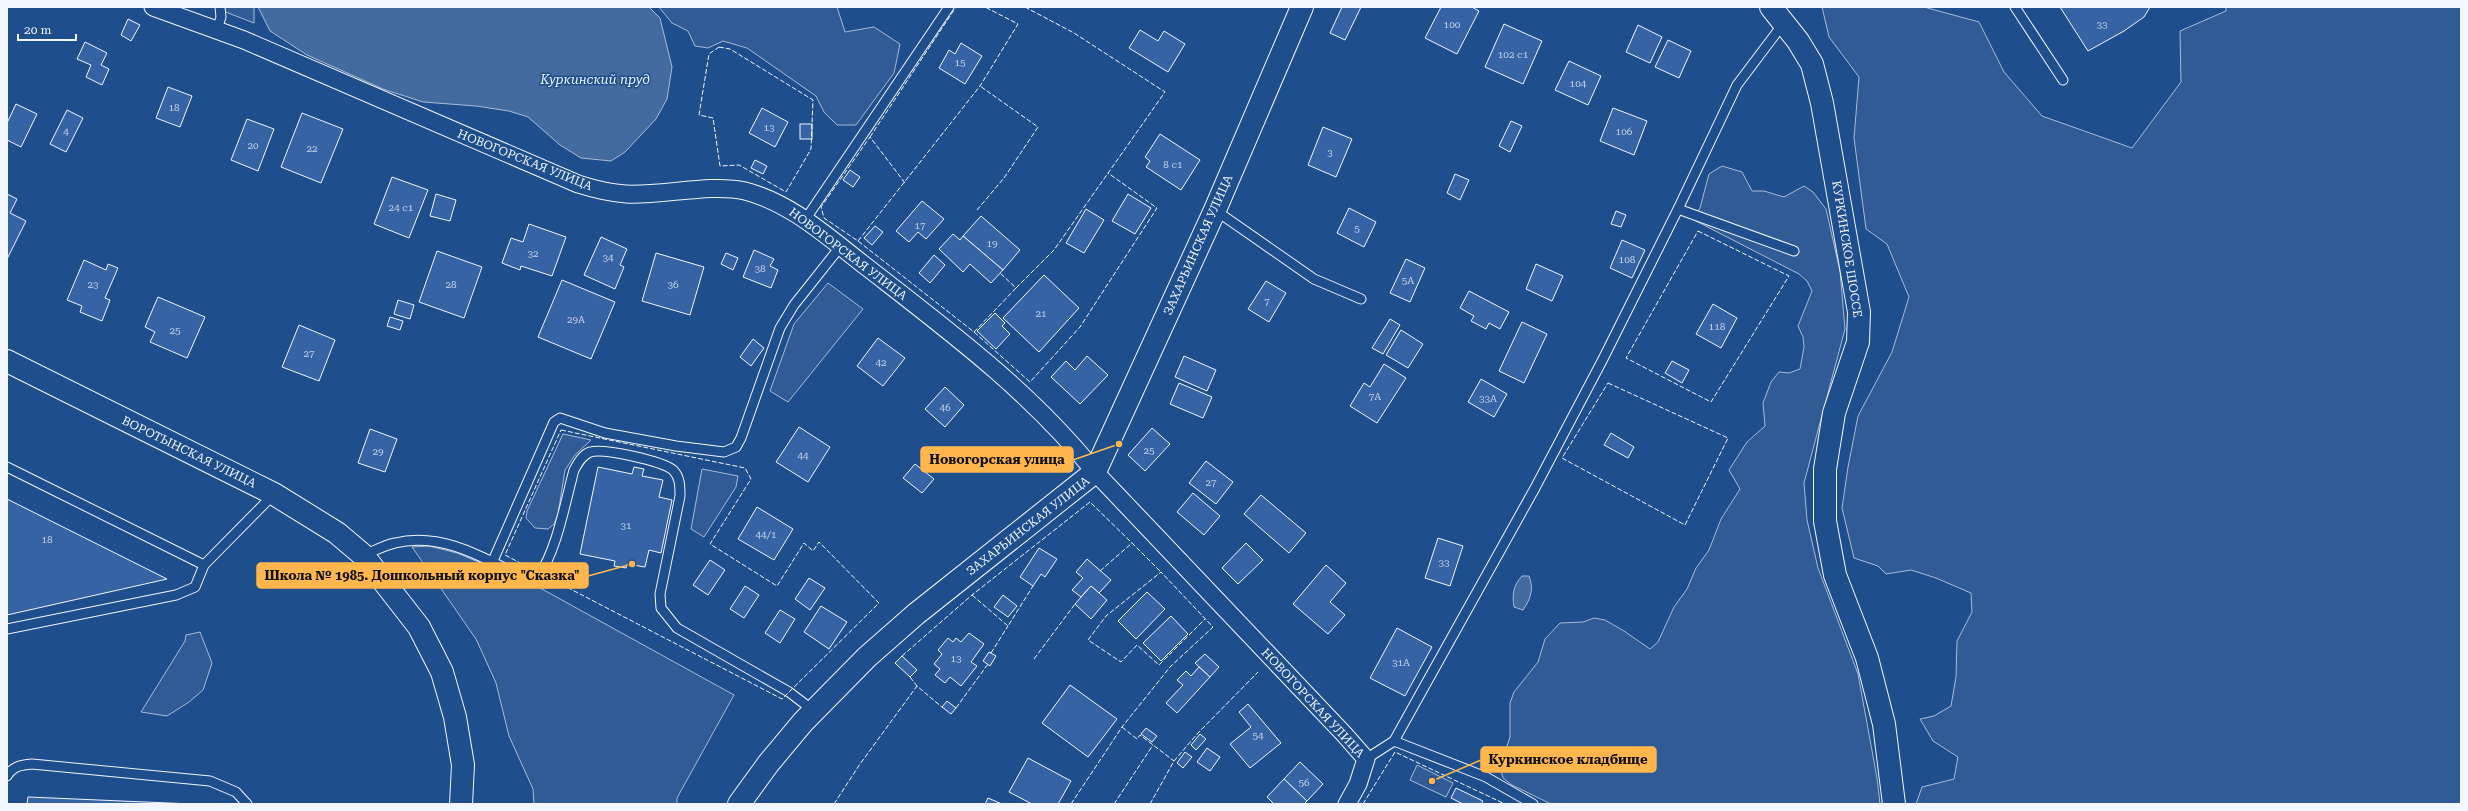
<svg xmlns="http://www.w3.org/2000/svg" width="2468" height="811" viewBox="0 0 2468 811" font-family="'Roboto Serif',serif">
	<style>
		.built { fill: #305b95; stroke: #a8bbd7 }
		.water { fill: #446ba0; stroke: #a8bbd7 }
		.building { fill: #3563a3; stroke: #f2f6ff }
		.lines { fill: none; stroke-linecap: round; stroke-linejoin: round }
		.service-casing { stroke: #f2f6ff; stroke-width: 11 }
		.minor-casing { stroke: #f2f6ff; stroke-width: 19 }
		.tertiary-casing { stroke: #f2f6ff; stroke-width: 24 }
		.secondary-casing { stroke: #f2f6ff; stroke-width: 24 }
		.service { stroke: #1f4e8c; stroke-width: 9 }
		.minor { stroke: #1f4e8c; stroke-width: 17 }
		.tertiary { stroke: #1f4e8c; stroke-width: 22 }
		.secondary { stroke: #1f4e8c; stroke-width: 22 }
		.fence { stroke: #f2f6ff; stroke-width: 1; stroke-dasharray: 5 2; stroke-linecap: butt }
		.labels { text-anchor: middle; stroke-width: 3; stroke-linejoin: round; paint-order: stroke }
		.number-label { font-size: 10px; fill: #c3d1e8 }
		.street-label { font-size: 12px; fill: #f2f6ff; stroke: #1f4e8c }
		.water-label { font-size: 13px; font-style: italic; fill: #f2f6ff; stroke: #1f4e8c }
		.leader { fill: none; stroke: #ffb74d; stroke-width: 1.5 }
		.callout-dot { fill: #ffb74d; stroke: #1f4e8c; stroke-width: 1.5 }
		.callout { fill: #ffb74d; stroke: #ffb74d; stroke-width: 1.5 }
		.callout-label { font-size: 13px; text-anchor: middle; font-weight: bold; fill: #111 }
	</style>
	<rect width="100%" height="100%" fill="#1f4e8c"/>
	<g class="built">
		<polygon points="223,7 254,7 254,23 223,11"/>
		<polygon points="659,7 837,7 845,32 874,27 900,44 894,73 856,125 837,125 824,112 816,96 747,48 723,41 708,48 695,46 688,31 672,23"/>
		<polygon points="1822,7 1924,7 1979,22 2004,72 2042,116 2132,148 2181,82 2180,31 2226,11 2226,7 2461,7 2461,804 1916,804 1922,787 1954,779 1958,757 1933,741 1920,719 1934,716 1951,706 1956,677 1957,641 1972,612 1971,593 1936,578 1911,570 1886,574 1878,566 1854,558 1842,508 1848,467 1858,416 1892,352 1909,297 1887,244 1866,229 1854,138 1859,77 1829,37"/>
		<polygon points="1722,166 1742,172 1752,191 1764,191 1784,197 1804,186 1813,192 1826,209 1840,271 1845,329 1804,483 1807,520 1818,568 1858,674 1877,778 1880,804 1551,804 1512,785 1503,778 1500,767 1510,737 1510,703 1514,692 1538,662 1545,639 1560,623 1583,622 1594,618 1605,620 1624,631 1650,649 1658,642 1674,607 1687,589 1696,568 1709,550 1721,519 1740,489 1729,470 1747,442 1765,426 1763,403 1771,382 1779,372 1789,373 1800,369 1804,347 1803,337 1798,326 1812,291 1807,281 1799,274 1692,219 1700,208 1709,174"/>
		<polygon points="828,283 863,309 788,402 770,391 794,324"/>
		<polygon points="563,434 591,440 575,455 565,470 558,514 554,524 548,529 535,528 526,518 527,511"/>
		<polygon points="702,469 738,476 736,487 704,537 691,529"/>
		<polygon points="429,546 457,553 542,589 734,695 677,798 677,804 534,804 533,789 509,736 496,683 476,639 412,547"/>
		<polygon points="200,632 212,663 203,690 189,702 167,716 141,712 185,641 186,635"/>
		<polygon points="1417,765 1453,783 1446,797 1410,780"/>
	</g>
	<g class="water">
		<polygon points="258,7 649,7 660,18 672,67 667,99 656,119 625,152 611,161 581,158 560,145 528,117 509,111 476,106 423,102 383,89 307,55 270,31"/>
		<path d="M1522 576H1529C1534 589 1531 598 1523 610L1514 607C1512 594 1513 586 1522 576Z"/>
	</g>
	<g class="building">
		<polygon points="1342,7 1361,7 1345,40 1330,33"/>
		<polygon points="1441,7 1472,7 1479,11 1457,54 1425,38"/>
		<polygon points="2060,7 2150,7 2144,17 2124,31 2088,51"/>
		<polygon points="128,19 140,25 131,41 121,35"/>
		<polygon points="1504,24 1542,41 1523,84 1485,67"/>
		<polygon points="1638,25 1662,37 1650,63 1626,52"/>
		<polygon points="1140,30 1158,41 1164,31 1185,44 1168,72 1129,48"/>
		<polygon points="1668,40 1691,51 1679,78 1655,67"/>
		<polygon points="85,42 107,53 101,65 109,69 102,85 86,77 91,65 77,59"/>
		<polygon points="961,43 982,56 965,84 939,68 949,50 955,54"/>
		<polygon points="1569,61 1601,76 1588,105 1555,90"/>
		<polygon points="168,87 192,96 180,127 156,118"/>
		<polygon points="16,104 37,114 21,147 7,140 7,123"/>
		<polygon points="762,108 788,122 775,147 749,133"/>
		<polygon points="1613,108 1647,121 1634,155 1600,141"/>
		<polygon points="67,110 83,118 66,152 50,144"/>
		<polygon points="302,113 343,129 321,183 281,167"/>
		<polygon points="247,119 274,129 258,171 231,160"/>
		<polygon points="1511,121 1522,126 1510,152 1499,146"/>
		<rect x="800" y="124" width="12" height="15"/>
		<polygon points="1323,127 1352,139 1336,177 1308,165"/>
		<polygon points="1160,134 1200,160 1181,190 1146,167 1150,161 1145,157"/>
		<polygon points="755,160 767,166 763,174 751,168"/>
		<polygon points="850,170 860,177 853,187 843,180"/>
		<polygon points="1455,174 1469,180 1460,200 1447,193"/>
		<polygon points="392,177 428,190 409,238 374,224"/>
		<polygon points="7,194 17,199 10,213 26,221 7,259"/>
		<polygon points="436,194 456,200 450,221 430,216"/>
		<polygon points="1128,194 1151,208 1135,234 1112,221"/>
		<polygon points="922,201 944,219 926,239 918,232 909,242 896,231"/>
		<polygon points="1349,208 1376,222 1364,247 1337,233"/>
		<polygon points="1086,209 1104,220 1084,253 1066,243"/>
		<polygon points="1616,211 1626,215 1621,227 1611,224"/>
		<polygon points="981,216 1020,250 1003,270 963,236"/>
		<polygon points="529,224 566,237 552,276 521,266 520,270 502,263 511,238 523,242"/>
		<polygon points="875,226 883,232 872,245 864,238"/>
		<polygon points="953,234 960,240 963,236 1003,270 991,283 970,264 963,272 939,249"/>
		<polygon points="601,237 627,249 620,265 624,267 615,289 584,275"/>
		<polygon points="1622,240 1645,250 1632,278 1610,268"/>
		<polygon points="754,250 774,259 770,266 778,270 771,288 743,277"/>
		<polygon points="437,251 482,267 464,318 419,302"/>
		<polygon points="656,253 704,267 690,315 642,301"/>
		<polygon points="726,253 738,258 733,270 721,264"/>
		<polygon points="934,255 945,265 930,283 919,273"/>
		<polygon points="1406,259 1425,268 1410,302 1390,293"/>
		<polygon points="84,260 106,270 108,264 118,268 105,298 110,300 102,321 80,312 82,306 67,300"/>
		<polygon points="1536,264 1563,276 1552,301 1526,289"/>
		<polygon points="1044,275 1079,308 1039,352 1003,318"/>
		<polygon points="562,280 615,302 591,359 538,337"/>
		<polygon points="1266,281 1286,293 1269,322 1248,309"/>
		<polygon points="1469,291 1509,312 1500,329 1489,323 1486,329 1471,321 1474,316 1460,308"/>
		<polygon points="158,297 205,317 187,358 150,342 155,332 145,327"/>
		<polygon points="398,300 414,305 410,319 394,314"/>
		<polygon points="1713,304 1737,318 1721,348 1696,334"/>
		<polygon points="995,313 1005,323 1002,326 1010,334 996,349 977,331"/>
		<polygon points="390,317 403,321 400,330 387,326"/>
		<polygon points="1390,319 1400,325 1383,354 1372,348"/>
		<polygon points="1522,322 1547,334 1524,383 1499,371"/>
		<polygon points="299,325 335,340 319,381 282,367"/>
		<polygon points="1401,330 1423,344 1408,368 1386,355"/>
		<polygon points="878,338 905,358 883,386 857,366"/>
		<polygon points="753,339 764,348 751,366 740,357"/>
		<polygon points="1087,356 1108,375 1080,404 1051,377 1066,361 1075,370"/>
		<polygon points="1184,356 1216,370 1207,391 1175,377"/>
		<polygon points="1672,361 1689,370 1682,383 1665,373"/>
		<polygon points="1384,364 1406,378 1377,423 1350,406 1364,383 1370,387"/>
		<polygon points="1481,379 1507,394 1494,417 1468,402"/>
		<polygon points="1179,383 1212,397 1203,418 1170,404"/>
		<polygon points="945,387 964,405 945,427 925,409"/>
		<polygon points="799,427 830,447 808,482 776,462"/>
		<polygon points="1152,428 1170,444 1145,471 1128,455"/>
		<polygon points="370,429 397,439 385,472 358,463"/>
		<polygon points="1611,433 1634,447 1628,458 1604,445"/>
		<polygon points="1206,461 1233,482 1216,504 1189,483"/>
		<polygon points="915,464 934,479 922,493 903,478"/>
		<polygon points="598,467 632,474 634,467 644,469 642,476 663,480 659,497 672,500 661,553 649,550 645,567 627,564 626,568 614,566 615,561 580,554"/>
		<polygon points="1193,493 1220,516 1204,535 1177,512"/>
		<polygon points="1261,495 1306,533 1289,553 1244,514"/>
		<polygon points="7,499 167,579 7,615"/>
		<polygon points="757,507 793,529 774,560 738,539"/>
		<polygon points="1438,538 1463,546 1450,586 1425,578"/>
		<polygon points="1246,543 1263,560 1238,584 1222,568"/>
		<polygon points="1039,548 1057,559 1045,577 1041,574 1033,586 1020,577"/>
		<polygon points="1087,559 1111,580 1099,593 1091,586 1081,597 1072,590 1083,578 1076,572"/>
		<polygon points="710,560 725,570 708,595 693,585"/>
		<polygon points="1326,565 1346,583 1330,602 1345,615 1328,634 1293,604"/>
		<polygon points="809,578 825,588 810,610 795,599"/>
		<polygon points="745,586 759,595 744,618 730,609"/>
		<polygon points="1091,586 1107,600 1091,619 1075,604"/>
		<polygon points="1147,592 1165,609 1136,639 1118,621"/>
		<polygon points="1003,595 1017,606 1008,617 994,607"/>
		<polygon points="821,606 847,622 829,649 804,632"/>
		<polygon points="780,610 795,619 780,643 765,633"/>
		<polygon points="1171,616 1188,634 1161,661 1143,643"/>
		<polygon points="1397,628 1432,647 1405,696 1370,678"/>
		<polygon points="969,633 984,644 971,662 977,666 961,686 950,677 945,683 935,675 940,669 934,664 942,654 938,650 948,638 953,642 956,638 961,642"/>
		<polygon points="989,652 996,656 990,666 983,661"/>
		<polygon points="1205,654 1219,667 1210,677 1195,663"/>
		<polygon points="902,656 917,670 910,677 895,663"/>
		<polygon points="1199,667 1210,677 1177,713 1166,703 1183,685 1177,680 1186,671 1191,676"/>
		<polygon points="1070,685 1117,719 1088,757 1042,723"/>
		<polygon points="947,701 956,708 951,714 942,707"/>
		<polygon points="1248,704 1281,743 1250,768 1230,744 1251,727 1239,712"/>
		<polygon points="1146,728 1157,736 1152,742 1141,734"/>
		<polygon points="1200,734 1206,739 1196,750 1191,745"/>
		<polygon points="1207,748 1220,757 1210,771 1197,762"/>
		<polygon points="1185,752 1192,757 1183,768 1177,763"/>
		<polygon points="1028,758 1071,781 1058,804 1032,804 1009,792"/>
		<polygon points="1300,762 1323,784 1307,801 1284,779"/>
		<polygon points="1284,779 1307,801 1304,804 1274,804 1267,797"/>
		<polygon points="1456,788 1483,801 1481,804 1463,804 1451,798"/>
		<polygon points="28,797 192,804 27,804"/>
		<polygon points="988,798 1002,804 985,804"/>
	</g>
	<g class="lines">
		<defs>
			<g id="service">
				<polyline points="2015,7 2063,80"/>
				<polyline points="217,30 221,17 220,7"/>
				<polyline points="1678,209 1794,251"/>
				<polyline points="1215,210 1314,279 1361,299"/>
				<polyline points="805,220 949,7"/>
				<polyline points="7,467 204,565"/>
				<path d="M364 555C374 551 385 545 395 543 442 531 486 559 526 579 530 579 535 579 538 576 556 554 566 499 574 470 578 463 582 455 590 452 604 448 662 461 673 470 680 477 680 486 680 496L660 594 661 608 677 628 789 692 814 711"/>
				<polyline points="492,563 554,422 560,418 605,433 676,446 724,452 736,447 741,438 780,328 794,305 840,247"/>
				<polyline points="7,629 176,595 195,587 204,565 274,494"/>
				<polyline points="1394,741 1486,777 1533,804"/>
				<polyline points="1366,759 1394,741 1535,488 1603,359 1678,209 1737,85 1783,24"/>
				<path d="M7 776C13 766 21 765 32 764L210 781 236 792 247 804"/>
			</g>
			<path id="minor" d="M153 7 244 40 578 184C594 189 609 193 626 194 662 196 711 183 745 191 792 203 830 239 868 268 949 331 1031 392 1095 472L1344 734 1366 759 1358 784 1347 804"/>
			<g id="tertiary">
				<polyline points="7,361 274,494 337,533 363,555 419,627 442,672 455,717 463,765 461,804"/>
				<polyline points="739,804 768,764 803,722 867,657 916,614 1095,472 1215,210 1302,7"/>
			</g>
			<polyline id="secondary" points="1771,7 1798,41 1812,64 1822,103 1859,312 1858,342 1834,413 1825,469 1825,521 1835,575 1867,658 1884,724 1894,804"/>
		</defs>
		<use href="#service" class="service-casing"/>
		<use href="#minor" class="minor-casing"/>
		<use href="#tertiary" class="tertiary-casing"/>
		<use href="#secondary" class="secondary-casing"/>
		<use href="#service" class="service"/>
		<use href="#minor" class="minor"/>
		<use href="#tertiary" class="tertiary"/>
		<use href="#secondary" class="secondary"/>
		<g class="fence">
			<polygon points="719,47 730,49 813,100 811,149 786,192 739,165 720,166 713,118 699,115 709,54"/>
			<polyline points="870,137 956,7"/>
			<polyline points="905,183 870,137 821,207 824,218 858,241 974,332 1016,288 1000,273"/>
			<polyline points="977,210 1004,178 1038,127 980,86"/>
			<polygon points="1698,231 1789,276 1711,402 1626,358"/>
			<polyline points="858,241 980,86 1018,24 985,7"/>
			<polyline points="1016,288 1054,250 1165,92 1074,33 1025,7"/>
			<polyline points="974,332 1030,382 1080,327 1157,208 1108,173"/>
			<polygon points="1608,383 1728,438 1685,525 1562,458"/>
			<polygon points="561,430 745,468 751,479 710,544 777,586 804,543 813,551 819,542 879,603 782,699 505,555"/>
			<polyline points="1100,571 1132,543 1161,572"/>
			<polyline points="972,595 1008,626 1033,586"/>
			<polyline points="991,653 1008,626"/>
			<polyline points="902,656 972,595 1090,502 1132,543"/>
			<polyline points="1034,659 1075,604"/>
			<polyline points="910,677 917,686"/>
			<polyline points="956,708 988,664"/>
			<polyline points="1122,727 1137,739 1140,735 1174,761"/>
			<polyline points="834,804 860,764 917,686 943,708"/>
			<polyline points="1071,804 1122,727 1170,667 1213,627 1161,572 1106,616 1088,640 1121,662 1137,645 1159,665 1205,619"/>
			<polyline points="1114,804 1153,745"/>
			<polyline points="1150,804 1174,761 1198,733 1258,672"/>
			<polyline points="1363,804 1395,752 1505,804"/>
		</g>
	</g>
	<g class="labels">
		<g class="number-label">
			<text x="1452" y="28">100</text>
			<text x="2102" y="28">33</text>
			<text x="1513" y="58">102 с1</text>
			<text x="960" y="66">15</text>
			<text x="1578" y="87">104</text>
			<text x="174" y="111">18</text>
			<text x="769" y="131">13</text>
			<text x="66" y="135">4</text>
			<text x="1624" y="135">106</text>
			<text x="253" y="149">20</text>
			<text x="312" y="152">22</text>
			<text x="1330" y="156">3</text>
			<text x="1173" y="168">8 с1</text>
			<text x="401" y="211">24 с1</text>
			<text x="920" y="229">17</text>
			<text x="1357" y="232">5</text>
			<text x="992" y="247">19</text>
			<text x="533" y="257">32</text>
			<text x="608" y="261">34</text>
			<text x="1627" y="263">108</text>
			<text x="760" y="272">38</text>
			<text x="1408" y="284">5А</text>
			<text x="93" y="288">23</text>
			<text x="451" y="288">28</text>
			<text x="673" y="288">36</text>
			<text x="1267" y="305">7</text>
			<text x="1041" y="317">21</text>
			<text x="576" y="323">29А</text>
			<text x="1717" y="330">118</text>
			<text x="175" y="334">25</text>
			<text x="309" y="357">27</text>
			<text x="881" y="366">42</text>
			<text x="1375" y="400">7А</text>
			<text x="1488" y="402">33А</text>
			<text x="945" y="411">46</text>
			<text x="1149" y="454">25</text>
			<text x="378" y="455">29</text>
			<text x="803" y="459">44</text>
			<text x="1211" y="486">27</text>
			<text x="626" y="529">31</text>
			<text x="766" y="538">44/1</text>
			<text x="47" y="543">18</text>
			<text x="1444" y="566">33</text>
			<text x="956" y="662">13</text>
			<text x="1401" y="666">31А</text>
			<text x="1258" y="739">54</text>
			<text x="1304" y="786">56</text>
		</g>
		<g class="street-label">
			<text transform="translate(525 160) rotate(22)" y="4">НОВОГОРСКАЯ УЛИЦА</text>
			<text transform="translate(1198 245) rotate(-66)" y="4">ЗАХАРЬИНСКАЯ УЛИЦА</text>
			<text transform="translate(1847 249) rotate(81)" y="4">КУРКИНСКОЕ ШОССЕ</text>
			<text transform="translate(848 254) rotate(37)" y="4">НОВОГОРСКАЯ УЛИЦА</text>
			<text transform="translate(189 452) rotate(26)" y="4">ВОРОТЫНСКАЯ УЛИЦА</text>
			<text transform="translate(1028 526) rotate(-38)" y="4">ЗАХАРЬИНСКАЯ УЛИЦА</text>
			<text transform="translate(1313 703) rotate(47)" y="4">НОВОГОРСКАЯ УЛИЦА</text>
		</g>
		<g class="water-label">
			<text x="595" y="84">Куркинский пруд</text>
		</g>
	</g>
	<path class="leader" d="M1119 444L1073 460M632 564L588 576M1432 781L1481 760"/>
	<g class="callout-dot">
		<circle cx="1119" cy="444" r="4"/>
		<circle cx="632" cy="564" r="4"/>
		<circle cx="1432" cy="781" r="4"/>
	</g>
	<g class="callout">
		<rect x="921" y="447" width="152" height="25" rx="4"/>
		<rect x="257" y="563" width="331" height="25" rx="4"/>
		<rect x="1481" y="747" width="175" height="25" rx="4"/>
	</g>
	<g class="callout-label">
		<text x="997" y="464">Новогорская улица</text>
		<text x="422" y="580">Школа № 1985. Дошкольный корпус "Сказка"</text>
		<text x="1568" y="764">Куркинское кладбище</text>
	</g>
	<rect width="2468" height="811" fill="none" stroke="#f2f6ff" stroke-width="16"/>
	<path d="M18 34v6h58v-6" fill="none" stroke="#f2f6ff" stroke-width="2"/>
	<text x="24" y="34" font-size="12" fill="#f2f6ff" stroke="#1f4e8c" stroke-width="3" paint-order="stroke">20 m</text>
</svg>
